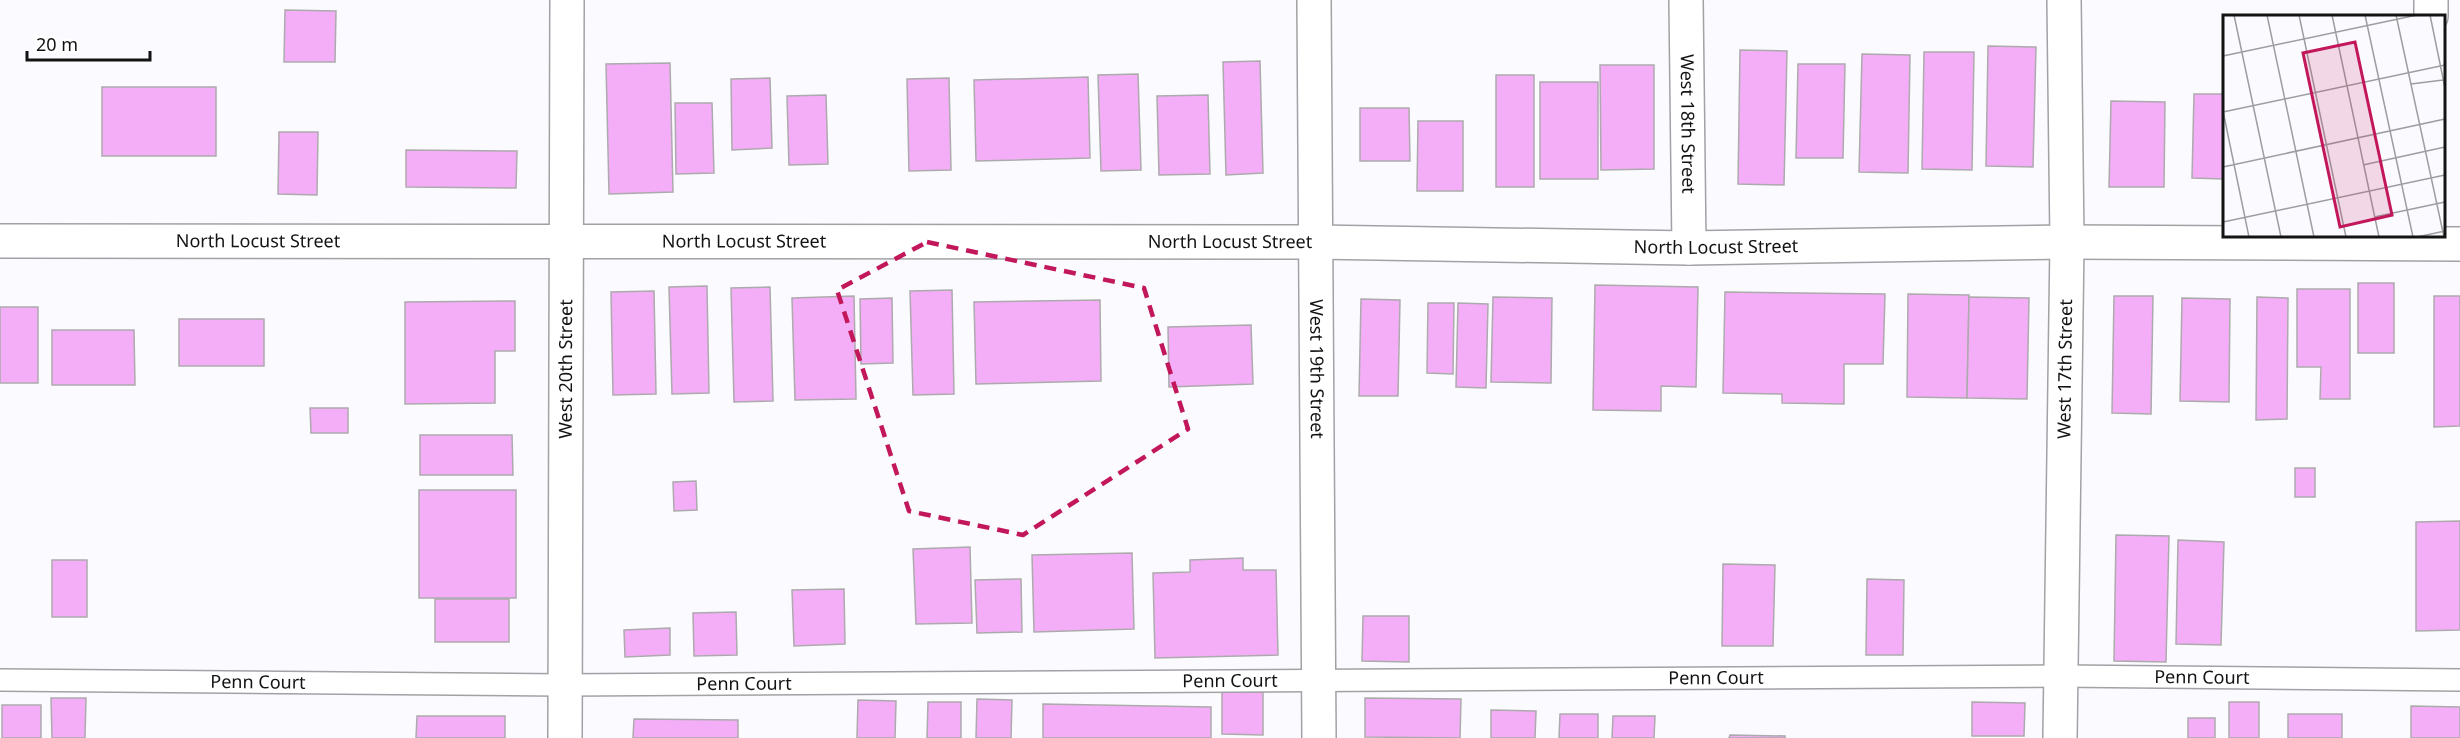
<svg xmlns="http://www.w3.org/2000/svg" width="2460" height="738" viewBox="0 0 2460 738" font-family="'Noto Sans',sans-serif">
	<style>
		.building { fill: #f4aef8; stroke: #adaaad; stroke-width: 1.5 }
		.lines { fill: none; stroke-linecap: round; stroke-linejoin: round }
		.lane-casing { stroke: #a2a1a5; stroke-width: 24 }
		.street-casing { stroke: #a2a1a5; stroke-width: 36 }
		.lane { stroke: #fff; stroke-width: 21 }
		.street { stroke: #fff; stroke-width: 33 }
		.marked { fill: none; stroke: #c2185b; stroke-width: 4.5; stroke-dasharray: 12 8; stroke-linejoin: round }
		.labels { text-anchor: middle; stroke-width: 5; stroke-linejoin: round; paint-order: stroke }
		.street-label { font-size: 18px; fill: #131314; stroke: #fff }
		.inset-road { fill: none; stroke: #9e9ea0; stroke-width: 1.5 }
		.view { fill: #c2185b; fill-opacity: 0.15; stroke: #c2185b; stroke-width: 3 }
		.inset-edge { fill: none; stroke: #131314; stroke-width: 3 }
	</style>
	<rect width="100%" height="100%" fill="#fbfafe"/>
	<g class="building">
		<polygon points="285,10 336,11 335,62 284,62"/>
		<polygon points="1988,46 2036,47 2033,167 1986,166"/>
		<polygon points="1740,50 1787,51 1784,185 1738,184"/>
		<polygon points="1924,52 1974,52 1972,170 1922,169"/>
		<polygon points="1862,54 1910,55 1908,173 1859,172"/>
		<polygon points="1260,61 1263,173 1226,175 1223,62"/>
		<polygon points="670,63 673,192 609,194 606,64"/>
		<polygon points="1798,64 1845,64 1843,158 1796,158"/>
		<polygon points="1600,65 1654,65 1654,169 1601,170"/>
		<polygon points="1138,74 1141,170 1101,171 1098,75"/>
		<rect x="1496" y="75" width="38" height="112"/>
		<polygon points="1088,77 1090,158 976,161 974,80"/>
		<polygon points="770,78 772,148 732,150 731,79"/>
		<polygon points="949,78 951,170 909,171 907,79"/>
		<rect x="1540" y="82" width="58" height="97"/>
		<rect x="102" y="87" width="114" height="69"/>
		<polygon points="2194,94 2224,94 2224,179 2192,178"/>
		<polygon points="826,95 828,164 789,165 787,96"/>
		<polygon points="1208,95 1210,174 1159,175 1157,96"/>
		<polygon points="2111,101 2165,102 2164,187 2109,187"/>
		<polygon points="675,103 712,103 714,173 676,174"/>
		<polygon points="1360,108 1409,108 1410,161 1360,161"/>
		<polygon points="1418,121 1463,121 1463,191 1417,191"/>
		<polygon points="279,132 318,132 317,195 278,194"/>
		<polygon points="406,150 517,151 516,188 406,187"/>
		<rect x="2358" y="283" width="36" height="70"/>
		<polygon points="1595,285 1698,287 1696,387 1661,386 1661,411 1593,410"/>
		<polygon points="707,286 709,393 672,394 669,287"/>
		<polygon points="770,287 773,401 734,402 731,288"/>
		<polygon points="2297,289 2350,289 2350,399 2320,399 2321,367 2297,367"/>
		<polygon points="952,290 954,394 913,395 910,291"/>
		<polygon points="654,291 656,394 613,395 611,292"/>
		<polygon points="1725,292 1885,294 1883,364 1844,364 1844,404 1782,403 1782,394 1723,393"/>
		<polygon points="1908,294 1969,295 1967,398 1907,397"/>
		<polygon points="854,296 856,399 795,400 792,298"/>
		<polygon points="2114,296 2153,296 2151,414 2112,413"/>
		<polygon points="2434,296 2460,296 2460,426 2434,427"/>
		<polygon points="1493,297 1552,298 1551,383 1491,382"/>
		<polygon points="1969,297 2029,298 2027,399 1967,398"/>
		<polygon points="2257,297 2288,298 2287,419 2256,420"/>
		<polygon points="892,298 893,363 861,364 860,299"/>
		<polygon points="2182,298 2230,299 2229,402 2180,401"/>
		<polygon points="1361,299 1400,300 1398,396 1359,396"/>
		<polygon points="1100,300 1101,381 976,384 974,302"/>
		<polygon points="515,301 515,351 495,351 495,403 405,404 405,302"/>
		<polygon points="1428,303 1454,303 1453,374 1427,373"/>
		<polygon points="1458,303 1488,304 1486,388 1456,387"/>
		<rect x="0" y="307" width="38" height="76"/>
		<rect x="179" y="319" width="85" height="47"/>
		<polygon points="1251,325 1253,384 1169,387 1168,327"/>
		<polygon points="52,330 134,330 135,385 52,385"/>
		<polygon points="310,408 348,408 348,433 311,433"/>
		<polygon points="420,435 512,435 513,475 420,475"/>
		<rect x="2295" y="468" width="20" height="29"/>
		<polygon points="696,481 697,510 674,511 673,482"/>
		<rect x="419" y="490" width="97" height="108"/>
		<polygon points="2460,521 2460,630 2416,631 2416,522"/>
		<polygon points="2116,535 2169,536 2166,662 2114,661"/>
		<polygon points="2178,540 2224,542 2221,645 2176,644"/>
		<polygon points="970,547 972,623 916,624 913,549"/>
		<polygon points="1132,553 1134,629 1034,632 1032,555"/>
		<polygon points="1243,558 1243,570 1276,570 1278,655 1155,658 1153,573 1190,572 1190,560"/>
		<rect x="52" y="560" width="35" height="57"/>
		<polygon points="1723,564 1775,565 1773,646 1722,646"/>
		<polygon points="1021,579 1022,632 977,633 975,580"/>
		<polygon points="1867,579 1904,580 1903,655 1866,655"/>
		<polygon points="844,589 845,644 794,646 792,590"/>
		<rect x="435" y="599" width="74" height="43"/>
		<polygon points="736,612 737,655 694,656 693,613"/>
		<polygon points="1363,616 1409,616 1409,662 1362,661"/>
		<polygon points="670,628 670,655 625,657 624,630"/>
		<polygon points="1222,691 1263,692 1263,735 1222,734"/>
		<polygon points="51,698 86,698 85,738 52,738"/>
		<polygon points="1365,698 1461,699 1460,738 1365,737"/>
		<polygon points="977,699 1012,700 1011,738 976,738"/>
		<polygon points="858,700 896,701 895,738 857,738"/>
		<polygon points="928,702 961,702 961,738 927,738"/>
		<polygon points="1972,702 2025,703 2024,736 1972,736"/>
		<rect x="2229" y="702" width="30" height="36"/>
		<polygon points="1043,704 1211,707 1211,738 1043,738"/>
		<rect x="2" y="705" width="39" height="33"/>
		<polygon points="2411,706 2460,707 2460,738 2411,738"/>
		<polygon points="1491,710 1536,711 1535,738 1491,738"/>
		<polygon points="1560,714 1598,714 1598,738 1559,738"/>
		<rect x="2288" y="714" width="54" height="24"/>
		<polygon points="417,716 505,716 505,738 416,738"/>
		<polygon points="1613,716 1655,716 1654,738 1612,738"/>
		<rect x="2188" y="718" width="27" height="20"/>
		<polygon points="634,719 738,720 738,738 633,738"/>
		<polygon points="1730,735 1785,736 1785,738 1729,738"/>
	</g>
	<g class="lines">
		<defs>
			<g id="lane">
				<path id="s1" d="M0 680 563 685 2060 676 2460 680"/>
			</g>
			<g id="street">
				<path id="s2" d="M1314 0 1319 738"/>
				<path id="s3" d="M1686 0 1689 248"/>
				<polyline points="2431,0 2431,16"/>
				<path id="s4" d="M0 241 1316 242 1689 248 2067 242 2460 244"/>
				<path id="s5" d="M565 738 567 0"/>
				<path id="s6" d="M2060 738 2067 242 2064 0"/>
			</g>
		</defs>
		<use href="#lane" class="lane-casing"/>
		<use href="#street" class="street-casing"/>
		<use href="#lane" class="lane"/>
		<use href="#street" class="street"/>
	</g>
	<path class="marked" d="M927 242 1144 288 1188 429 1023 535 909 511 837 290Z"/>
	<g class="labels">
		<g class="street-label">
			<text dy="6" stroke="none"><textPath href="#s3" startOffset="124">West 18th Street</textPath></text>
			<text dy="6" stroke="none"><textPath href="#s4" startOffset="258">North Locust Street</textPath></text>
			<text dy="6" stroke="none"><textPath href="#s4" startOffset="1230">North Locust Street</textPath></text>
			<text dy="6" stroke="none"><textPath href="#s4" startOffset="744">North Locust Street</textPath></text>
			<text dy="6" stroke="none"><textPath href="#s4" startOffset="1716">North Locust Street</textPath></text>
			<text dy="6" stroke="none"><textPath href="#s5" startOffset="369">West 20th Street</textPath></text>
			<text dy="6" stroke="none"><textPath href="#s2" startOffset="369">West 19th Street</textPath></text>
			<text dy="6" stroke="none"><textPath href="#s6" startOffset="369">West 17th Street</textPath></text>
			<text dy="6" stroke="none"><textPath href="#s1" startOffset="2202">Penn Court</textPath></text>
			<text dy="6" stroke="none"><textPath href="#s1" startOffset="1716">Penn Court</textPath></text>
			<text dy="6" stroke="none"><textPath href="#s1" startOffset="258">Penn Court</textPath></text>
			<text dy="6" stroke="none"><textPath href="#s1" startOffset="1230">Penn Court</textPath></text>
			<text dy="6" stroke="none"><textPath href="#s1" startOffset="744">Penn Court</textPath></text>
		</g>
	</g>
	<g transform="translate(2223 15)">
		<rect width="222" height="222" fill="#fbfafe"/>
		<path class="inset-road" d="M11 0 58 222M44 0 91 222M76 0 123 222M109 0 156 222M142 0 190 222M173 0 221 222M207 0 222 73M0 41 194 0M188 69 220 65M0 96 26 222M0 97 222 50M140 150 222 132M0 152 222 104M151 202 222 187M0 207 222 160M194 222 222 216"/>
		<path class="view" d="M132 27 169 200 117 212 80 38Z"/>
		<rect width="222" height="222" class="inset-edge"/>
	</g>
	<path d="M27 51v9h123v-9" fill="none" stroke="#131314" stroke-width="3"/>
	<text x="36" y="51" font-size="18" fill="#131314" stroke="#ffffff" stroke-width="4.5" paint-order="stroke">20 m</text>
</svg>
